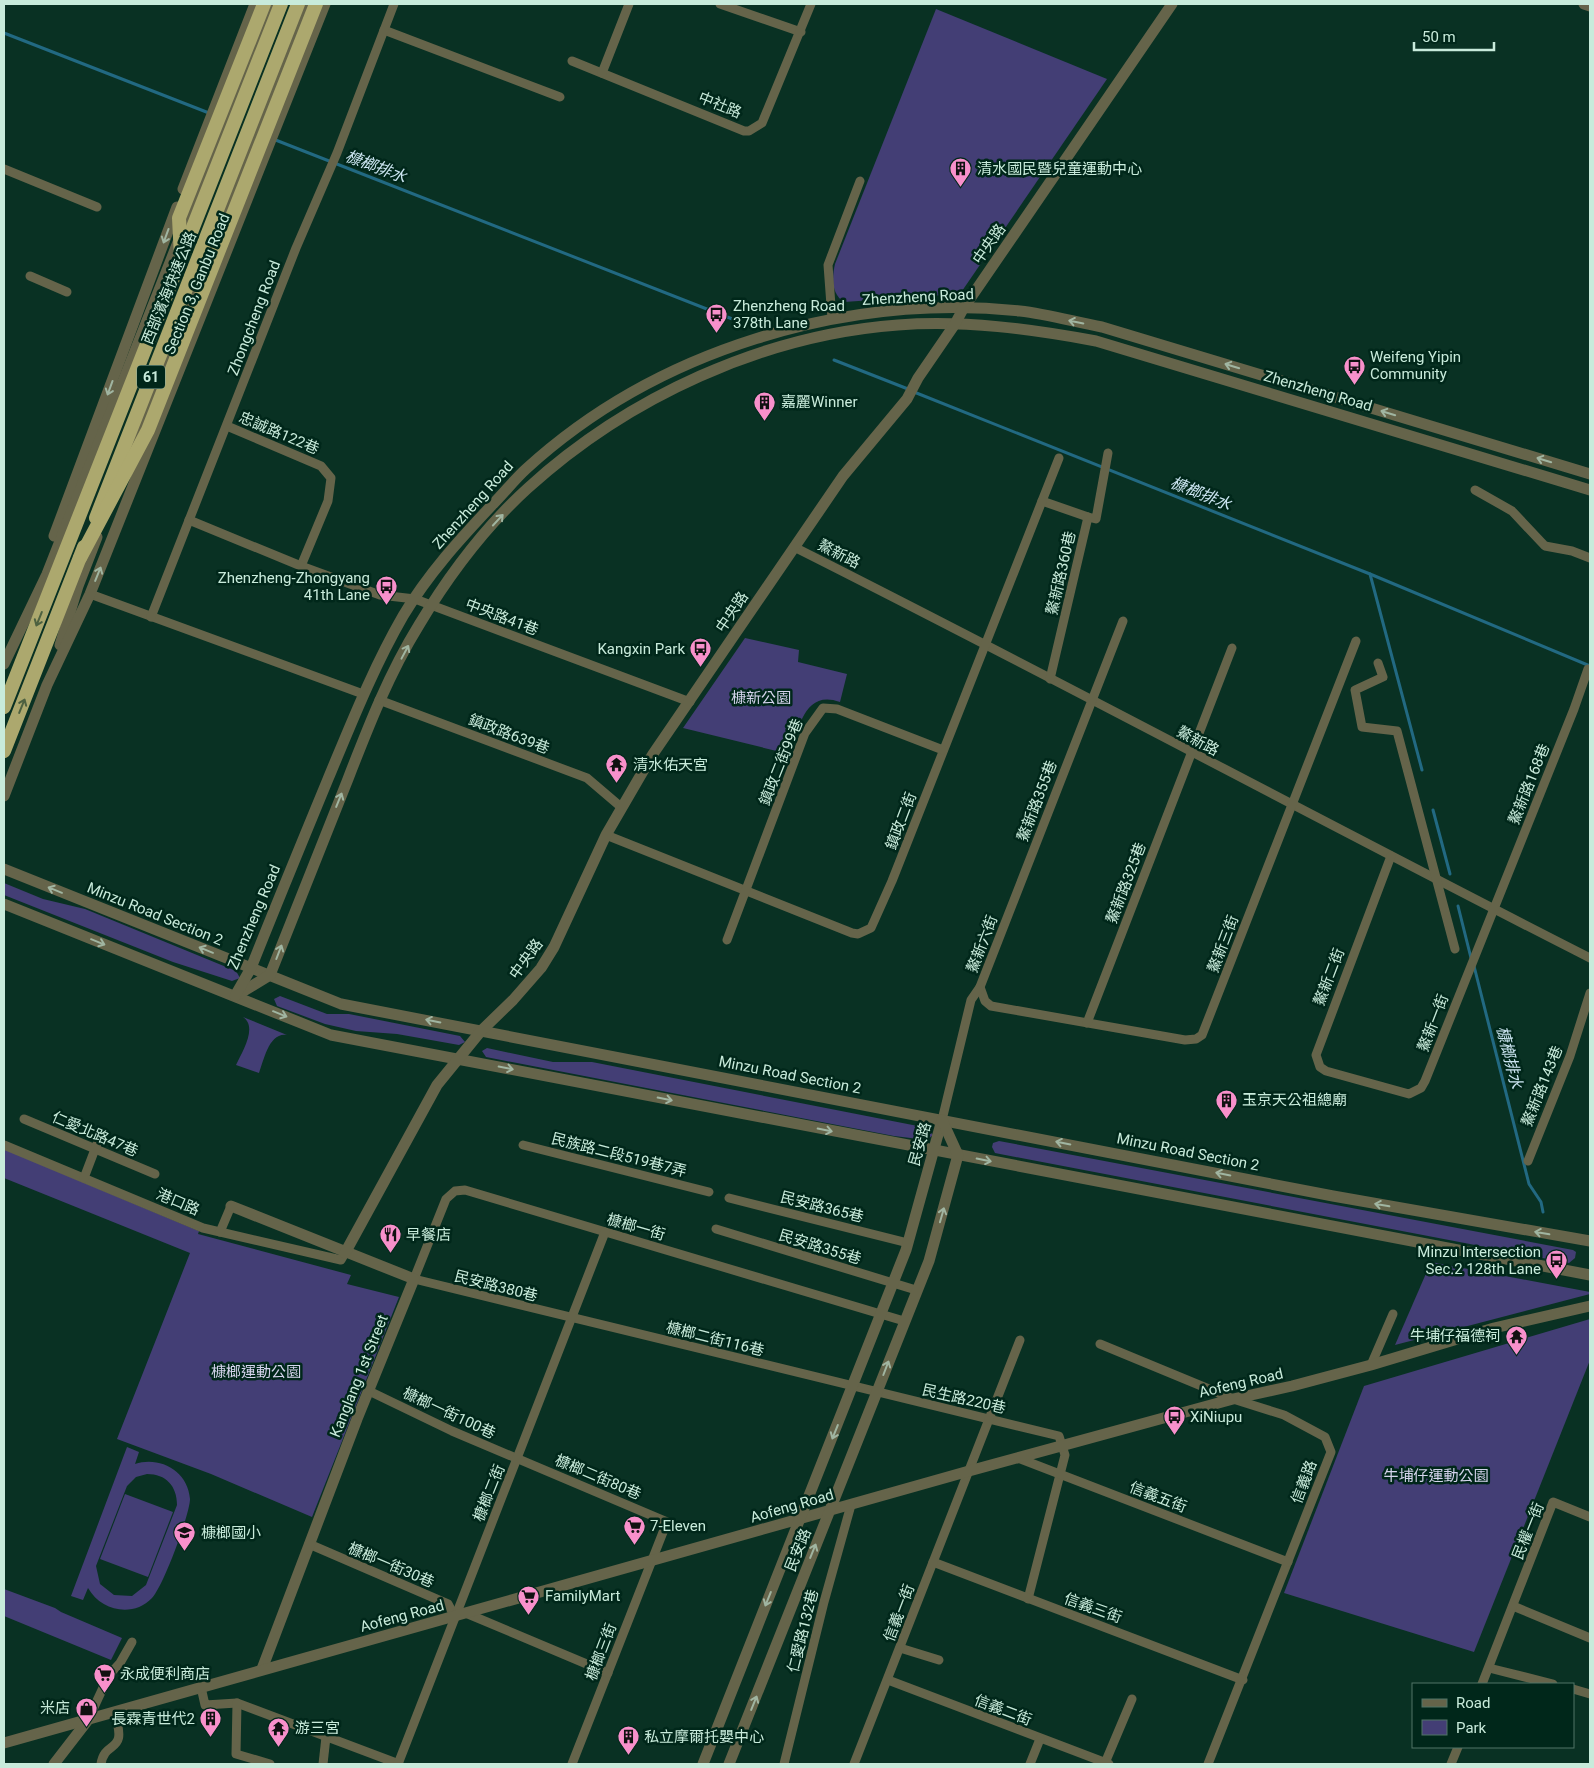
<svg xmlns="http://www.w3.org/2000/svg" width="1594" height="1768" viewBox="0 0 1594 1768" font-family="Roboto,'Noto Sans TC',sans-serif">
	<style>
		.green { fill: #433e75; fill-rule: evenodd }
		.lines { fill: none; stroke-linecap: round; stroke-linejoin: round }
		.stream { stroke: #226982; stroke-width: 3 }
		.minor { stroke: #65644a; stroke-width: 9 }
		.tertiary { stroke: #65644a; stroke-width: 11 }
		.trunk { stroke: #aca86e; stroke-width: 14 }
		.trunk-bridge { stroke: #aca86e; stroke-width: 14 }
		.oneway { stroke: #a0b5a1 }
		.oneway2 { stroke: #4d6140 }
		.labels { text-anchor: middle; stroke-width: 5; stroke-linejoin: round; paint-order: stroke }
		.shield { fill: #00271a; stroke: #8cb0a1; stroke-width: 1 }
		.shield-label { font-size: 14px; font-weight: bold; fill: #c8ebdb }
		.street-label { font-size: 15px; fill: #c8ebdb; stroke: #00271a }
		.poi-label { font-size: 15px; fill: #c8ebdb; stroke: #00271a; text-anchor: start }
		.park-label { font-size: 15px; fill: #d4d4ec; stroke: #00271a }
		.water-label { font-size: 16px; font-style: italic; fill: #cbe5f1; stroke: #00271a }
	</style>
	<rect width="100%" height="100%" fill="#093123"/>
	<g class="green">
		<path d="M936 9 1107 79 960 294 844 302C831 294 832 277 835 264Z"/>
		<path d="M745 638 799 650 798 662 847 674 840 702C804 689 799 729 789 754L683 728Z"/>
		<polygon points="4,883 43,899 85,909 236,971 240,978 232,981 173,962 4,895"/>
		<polygon points="280,996 327,1014 349,1014 460,1036 465,1042 459,1045 397,1034 356,1031 325,1024 277,1006 274,999"/>
		<path d="M243 1017 287 1035C269 1032 264 1060 259 1073L236 1065C242 1052 258 1027 243 1017Z"/>
		<polygon points="487,1048 553,1062 592,1062 928,1128 933,1135 927,1140 894,1136 486,1057 482,1051"/>
		<polygon points="999,1141 1573,1250 1576,1252 1575,1258 1569,1263 1000,1154 995,1153 992,1147 993,1143"/>
		<polygon points="4,1149 199,1231 198,1234 351,1275 347,1284 399,1297 312,1517 211,1474 117,1439 190,1253 4,1178"/>
		<polygon points="1431,1262 1590,1292 1590,1294 1395,1345"/>
		<polygon points="1590,1319 1590,1360 1474,1652 1284,1593 1364,1386"/>
		<path d="M127 1447 139 1452 135 1464C160 1456 188 1471 190 1499 190 1514 163 1587 152 1598 133 1618 101 1611 88 1588L83 1600 71 1596ZM147 1474C166 1474 177 1486 177 1505L146 1585 132 1596 114 1595 100 1584 96 1566 127 1486 136 1477Z"/>
		<polygon points="125,1494 173,1512 148,1577 100,1559"/>
		<polygon points="4,1589 55,1608 61,1612 122,1638 111,1660 4,1616"/>
	</g>
	<g class="lines">
		<g class="stream">
			<polyline points="4,33 209,113"/>
			<polyline points="273,139 740,322"/>
			<polyline points="834,360 908,389"/>
			<polyline points="914,392 1370,574 1422,770"/>
			<polyline points="1370,574 1590,666"/>
			<polyline points="1433,810 1450,874"/>
			<polyline points="1458,906 1471,958"/>
			<polyline points="1474,966 1529,1184 1541,1202 1543,1212"/>
		</g>
		<g class="minor">
			<polyline points="720,4 801,32"/>
			<polyline points="384,30 560,97"/>
			<polyline points="572,61 744,131 749,131 762,123 811,4"/>
			<polyline points="602,73 629,4"/>
			<polyline points="4,169 97,207"/>
			<polyline points="30,276 67,292"/>
			<polyline points="832,319 828,265 860,181"/>
			<polyline points="227,426 321,466 331,478 328,501 301,566"/>
			<polyline points="1475,490 1512,511 1545,546 1572,551 1590,558"/>
			<polyline points="1042,501 1088,517"/>
			<polyline points="189,520 301,566 380,595 415,599 690,702"/>
			<path d="M794 547C1061 681 1324 823 1590 958"/>
			<polyline points="90,594 363,694"/>
			<polyline points="151,617 296,248 337,153 394,4"/>
			<polyline points="1378,663 1383,677 1355,690 1362,727 1397,731 1455,949"/>
			<polyline points="1050,679 1088,517 1096,519 1108,453"/>
			<polyline points="379,700 587,778 621,807"/>
			<polyline points="606,835 852,933 858,934 871,928 892,881 1059,458"/>
			<polyline points="1391,856 1316,1055 1320,1067 1326,1071 1409,1094 1421,1088 1425,1081 1574,709 1588,669"/>
			<polyline points="727,940 805,733 823,708 837,709 943,750"/>
			<polyline points="980,987 985,1001 991,1006 1185,1040 1196,1039 1202,1035 1356,641"/>
			<polyline points="1087,1023 1232,648"/>
			<polyline points="24,1119 155,1174"/>
			<polyline points="942,1120 971,1000 980,987 1123,621"/>
			<polyline points="4,1145 203,1228 341,1260 345,1253"/>
			<polyline points="523,1145 709,1192"/>
			<polyline points="1528,1161 1570,1056 1590,993"/>
			<polyline points="84,1178 100,1136"/>
			<polyline points="729,1198 908,1243"/>
			<polyline points="716,1229 916,1290"/>
			<polyline points="220,1232 231,1206"/>
			<polyline points="904,1321 465,1190 455,1191 446,1199 414,1279 1059,1436 1065,1455 1028,1599"/>
			<polyline points="1100,1344 1233,1399 1284,1415 1325,1437 1331,1452 1208,1764"/>
			<polyline points="1371,1365 1393,1314"/>
			<polyline points="369,1391 452,1431 667,1522 572,1764"/>
			<polyline points="1018,1458 1288,1562"/>
			<polyline points="309,1544 448,1604 455,1617"/>
			<polyline points="933,1562 1243,1680"/>
			<polyline points="1513,1606 1590,1638"/>
			<polyline points="468,1614 608,1673"/>
			<polyline points="900,1648 939,1660"/>
			<polyline points="1489,1668 1553,1684"/>
			<polyline points="888,1680 1109,1764"/>
			<polyline points="1482,1684 1553,1502 1590,1517"/>
			<polyline points="201,1687 205,1705 237,1703 399,1764"/>
			<polyline points="1573,1689 1590,1694"/>
			<polyline points="237,1703 236,1754 270,1764"/>
			<polyline points="88,1720 109,1675 120,1663 132,1642"/>
			<polyline points="1105,1763 1132,1699"/>
			<path d="M101 1764C105 1738 129 1756 114 1712"/>
			<polyline points="323,1764 326,1737"/>
			<polyline points="398,1764 605,1232"/>
			<polyline points="784,1764 824,1602 851,1505"/>
			<polyline points="854,1764 1020,1340"/>
			<polyline points="1030,1764 1040,1739"/>
			<polyline points="1451,1764 1458,1747"/>
		</g>
		<g class="tertiary">
			<polyline points="1584,4 1590,6"/>
			<polyline points="183,189 255,4"/>
			<polyline points="131,450 307,4"/>
			<polyline points="54,536 177,207"/>
			<polyline points="60,645 78,586 97,537"/>
			<polyline points="4,664 47,574 272,4"/>
			<polyline points="4,796 47,685 90,594 325,4"/>
			<polyline points="4,869 341,1004 1333,1196 1590,1241"/>
			<polyline points="4,904 331,1035 1590,1275"/>
			<path d="M237 995 270 975C295 912 320 848 346 784 367 730 388 675 419 625 449 575 485 527 528 488 628 397 763 335 898 325 965 320 1031 329 1096 341L1590 490"/>
			<path d="M235 996 251 968C276 905 302 842 328 779 351 724 373 668 403 616 428 574 460 539 493 504 504 493 514 480 526 469 656 350 845 293 1020 311 1047 314 1075 322 1102 327L1590 474"/>
			<polyline points="231,1206 414,1279 357,1419 262,1669"/>
			<polyline points="345,1253 437,1085 481,1031 513,1000 541,968 554,947 606,835 653,754 843,476 907,399 918,378 955,324 963,309 1172,4"/>
			<polyline points="4,1743 969,1471 1233,1399 1292,1386 1371,1365 1494,1328 1590,1306"/>
			<polyline points="54,1764 88,1720"/>
			<polyline points="703,1764 906,1250 942,1120"/>
			<polyline points="729,1764 929,1261 958,1155 942,1120"/>
		</g>
		<g class="trunk">
			<polyline points="96,518 298,4"/>
			<polyline points="4,707 281,4"/>
			<polyline points="4,751 84,547"/>
		</g>
		<g class="trunk-bridge">
			<polyline points="181,257 179,218 264,4"/>
			<polyline points="80,558 148,430 316,4"/>
		</g>
	</g>
	<defs><path id="oneway-shaft" d="M-6 0H5M1.5-3L5.5 0L1.5 3" fill="none" stroke-width="1.6" stroke-linecap="round" stroke-linejoin="round" transform="scale(1.25)"/></defs>
	<g class="oneway">
		<use href="#oneway-shaft" transform="translate(166 236) rotate(110)"/>
		<use href="#oneway-shaft" transform="translate(1076 322) rotate(-169)"/>
		<use href="#oneway-shaft" transform="translate(1232 366) rotate(-163)"/>
		<use href="#oneway-shaft" transform="translate(110 388) rotate(110)"/>
		<use href="#oneway-shaft" transform="translate(1388 413) rotate(-163)"/>
		<use href="#oneway-shaft" transform="translate(1544 460) rotate(-163)"/>
		<use href="#oneway-shaft" transform="translate(498 520) rotate(-47)"/>
		<use href="#oneway-shaft" transform="translate(98 574) rotate(-68)"/>
		<use href="#oneway-shaft" transform="translate(405 652) rotate(-62)"/>
		<use href="#oneway-shaft" transform="translate(339 800) rotate(-68)"/>
		<use href="#oneway-shaft" transform="translate(55 890) rotate(-158)"/>
		<use href="#oneway-shaft" transform="translate(98 942) rotate(22)"/>
		<use href="#oneway-shaft" transform="translate(206 950) rotate(-158)"/>
		<use href="#oneway-shaft" transform="translate(279 952) rotate(-69)"/>
		<use href="#oneway-shaft" transform="translate(280 1014) rotate(22)"/>
		<use href="#oneway-shaft" transform="translate(433 1021) rotate(-169)"/>
		<use href="#oneway-shaft" transform="translate(506 1068) rotate(11)"/>
		<use href="#oneway-shaft" transform="translate(665 1099) rotate(11)"/>
		<use href="#oneway-shaft" transform="translate(825 1130) rotate(11)"/>
		<use href="#oneway-shaft" transform="translate(1063 1143) rotate(-169)"/>
		<use href="#oneway-shaft" transform="translate(984 1160) rotate(11)"/>
		<use href="#oneway-shaft" transform="translate(1223 1174) rotate(-169)"/>
		<use href="#oneway-shaft" transform="translate(1382 1205) rotate(-170)"/>
		<use href="#oneway-shaft" transform="translate(942 1215) rotate(-74)"/>
		<use href="#oneway-shaft" transform="translate(1542 1233) rotate(-170)"/>
		<use href="#oneway-shaft" transform="translate(886 1368) rotate(-69)"/>
		<use href="#oneway-shaft" transform="translate(835 1432) rotate(112)"/>
		<use href="#oneway-shaft" transform="translate(813 1551) rotate(-68)"/>
		<use href="#oneway-shaft" transform="translate(768 1599) rotate(112)"/>
		<use href="#oneway-shaft" transform="translate(754 1703) rotate(-68)"/>
	</g>
	<g class="oneway2">
		<use href="#oneway-shaft" transform="translate(39 619) rotate(112)"/>
		<use href="#oneway-shaft" transform="translate(22 706) rotate(-68)"/>
	</g>
	<defs>
		<symbol id="building-pin" viewBox="-11 -11 22 30"><path d="M0 17L-7.5 6A9.5 9.5 0 1 1 7.5 6Z" fill="#f890cb" stroke="#00271a"/><path d="M-4-6H4V6H1V3H-1V6H-4ZM-2.5-4.3h1.7v1.8h-1.7ZM.8-4.3h1.7v1.8H.8ZM-2.5-1h1.7V.8h-1.7ZM.8-1h1.7V.8H.8Z" fill="#111"/></symbol>
		<symbol id="bus-pin" viewBox="-11 -11 22 30"><path d="M0 17L-7.5 6A9.5 9.5 0 1 1 7.5 6Z" fill="#f890cb" stroke="#00271a"/><path d="M-5-6H5V4H4V6H2V4H-2V6H-4V4H-5ZM-3.5-4V0h7V-4ZM-3.5 1.2v1.5H-2V1.2ZM2 1.2v1.5H3.5V1.2Z" fill="#111"/></symbol>
		<symbol id="temple-pin" viewBox="-11 -11 22 30"><path d="M0 17L-7.5 6A9.5 9.5 0 1 1 7.5 6Z" fill="#f890cb" stroke="#00271a"/><path d="M0-6L5-2H3V0L6.5 2.5H4V6H1.5V3h-3V6H-4V2.5H-6.5L-3 0V-2H-5Z" fill="#111"/></symbol>
		<symbol id="restaurant-pin" viewBox="-11 -11 22 30"><path d="M0 17L-7.5 6A9.5 9.5 0 1 1 7.5 6Z" fill="#f890cb" stroke="#00271a"/><path d="M-5-6h1v4h1v-4h1v4h1v-4h1v5L-1.5 .5V6h-2V.5L-5-1ZM5-6V6H3V1.5H1.5Q1.5-4 5-6Z" fill="#111"/></symbol>
		<symbol id="supermarket-pin" viewBox="-11 -11 22 30"><path d="M0 17L-7.5 6A9.5 9.5 0 1 1 7.5 6Z" fill="#f890cb" stroke="#00271a"/><path d="M-6-5.5h2.5l.6 2H6L4.5 2H-2.5L-4.4-4H-6ZM-1.5 3.2a1.3 1.3 0 1 0 .1 0ZM3 3.2a1.3 1.3 0 1 0 .1 0Z" fill="#111"/></symbol>
		<symbol id="school-pin" viewBox="-11 -11 22 30"><path d="M0 17L-7.5 6A9.5 9.5 0 1 1 7.5 6Z" fill="#f890cb" stroke="#00271a"/><path d="M0-5L7-2L0 1L-7-2ZM-4 1L0 2.5L4 1V4Q0 6-4 4Z" fill="#111"/></symbol>
		<symbol id="shop-pin" viewBox="-11 -11 22 30"><path d="M0 17L-7.5 6A9.5 9.5 0 1 1 7.5 6Z" fill="#f890cb" stroke="#00271a"/><path d="M-5-2.5h2.3a2.7 3.5 0 0 1 5.4 0H5L5.5 6h-11ZM-1.5-2.5h3a1.5 2.3 0 0 0-3 0Z" fill="#111"/></symbol>
	</defs>
	<g fill-rule="evenodd">
		<use href="#building-pin" x="948" y="156" width="25" height="34"/>
		<use href="#bus-pin" x="704" y="302" width="25" height="34"/>
		<use href="#bus-pin" x="1342" y="354" width="25" height="34"/>
		<use href="#building-pin" x="752" y="390" width="25" height="34"/>
		<use href="#bus-pin" x="374" y="574" width="25" height="34"/>
		<use href="#bus-pin" x="688" y="636" width="25" height="34"/>
		<use href="#temple-pin" x="604" y="752" width="25" height="34"/>
		<use href="#building-pin" x="1214" y="1088" width="25" height="34"/>
		<use href="#restaurant-pin" x="378" y="1222" width="25" height="34"/>
		<use href="#bus-pin" x="1544" y="1248" width="25" height="34"/>
		<use href="#temple-pin" x="1504" y="1324" width="25" height="34"/>
		<use href="#bus-pin" x="1162" y="1404" width="25" height="34"/>
		<use href="#supermarket-pin" x="622" y="1514" width="25" height="34"/>
		<use href="#school-pin" x="172" y="1520" width="25" height="34"/>
		<use href="#supermarket-pin" x="516" y="1584" width="25" height="34"/>
		<use href="#supermarket-pin" x="92" y="1662" width="25" height="34"/>
		<use href="#shop-pin" x="74" y="1696" width="25" height="34"/>
		<use href="#building-pin" x="198" y="1706" width="25" height="34"/>
		<use href="#temple-pin" x="266" y="1716" width="25" height="34"/>
		<use href="#building-pin" x="616" y="1724" width="25" height="34"/>
	</g>
	<g class="labels">
		<rect class="shield" x="137" y="365.5" width="28" height="23" rx="4"/>
		<g class="shield-label">
			<text x="151" y="382">61</text>
		</g>
		<g class="street-label">
			<text transform="translate(720 105) rotate(22)" y="5">中社路</text>
			<text transform="translate(989 244) rotate(-55)" y="5">中央路</text>
			<text transform="translate(197 284) rotate(-68)" y="5">Section 3, Ganbu Road</text>
			<text transform="translate(169 288) rotate(-68)" y="5">西部濱海快速公路</text>
			<text transform="translate(918 297) rotate(-3)" y="5">Zhenzheng Road</text>
			<text transform="translate(254 318) rotate(-69)" y="5">Zhongcheng Road</text>
			<text transform="translate(1318 391) rotate(16)" y="5">Zhenzheng Road</text>
			<text transform="translate(279 433) rotate(23)" y="5">忠誠路122巷</text>
			<text transform="translate(473 505) rotate(-48)" y="5">Zhenzheng Road</text>
			<text transform="translate(839 554) rotate(27)" y="5">鰲新路</text>
			<text transform="translate(1061 573) rotate(-77)" y="5">鰲新路360巷</text>
			<text transform="translate(732 612) rotate(-56)" y="5">中央路</text>
			<text transform="translate(502 617) rotate(21)" y="5">中央路41巷</text>
			<text transform="translate(509 734) rotate(21)" y="5">鎮政路639巷</text>
			<text transform="translate(1198 741) rotate(28)" y="5">鰲新路</text>
			<text transform="translate(781 762) rotate(-68)" y="5">鎮政二街99巷</text>
			<text transform="translate(1529 784) rotate(-68)" y="5">鰲新路168巷</text>
			<text transform="translate(1037 801) rotate(-69)" y="5">鰲新路355巷</text>
			<text transform="translate(901 821) rotate(-69)" y="5">鎮政二街</text>
			<text transform="translate(1126 883) rotate(-69)" y="5">鰲新路325巷</text>
			<text transform="translate(155 914) rotate(22)" y="5">Minzu Road Section 2</text>
			<text transform="translate(254 917) rotate(-67)" y="5">Zhenzheng Road</text>
			<text transform="translate(982 944) rotate(-69)" y="5">鰲新六街</text>
			<text transform="translate(1223 944) rotate(-69)" y="5">鰲新三街</text>
			<text transform="translate(526 959) rotate(-54)" y="5">中央路</text>
			<text transform="translate(1329 977) rotate(-69)" y="5">鰲新二街</text>
			<text transform="translate(1433 1023) rotate(-69)" y="5">鰲新一街</text>
			<text transform="translate(790 1075) rotate(11)" y="5">Minzu Road Section 2</text>
			<text transform="translate(1542 1086) rotate(-68)" y="5">鰲新路143巷</text>
			<text transform="translate(95 1134) rotate(23)" y="5">仁愛北路47巷</text>
			<text transform="translate(920 1144) rotate(-74)" y="5">民安路</text>
			<text transform="translate(1188 1152) rotate(11)" y="5">Minzu Road Section 2</text>
			<text transform="translate(619 1155) rotate(14)" y="5">民族路二段519巷7弄</text>
			<text transform="translate(178 1202) rotate(23)" y="5">港口路</text>
			<text transform="translate(822 1207) rotate(14)" y="5">民安路365巷</text>
			<text transform="translate(636 1227) rotate(16)" y="5">槺榔一街</text>
			<text transform="translate(820 1247) rotate(17)" y="5">民安路355巷</text>
			<text transform="translate(496 1286) rotate(14)" y="5">民安路380巷</text>
			<text transform="translate(715 1339) rotate(14)" y="5">槺榔二街116巷</text>
			<text transform="translate(359 1376) rotate(-68)" y="5">Kanglang 1st Street</text>
			<text transform="translate(1241 1383) rotate(-13)" y="5">Aofeng Road</text>
			<text transform="translate(964 1399) rotate(13)" y="5">民生路220巷</text>
			<text transform="translate(449 1413) rotate(25)" y="5">槺榔一街100巷</text>
			<text transform="translate(598 1477) rotate(23)" y="5">槺榔二街80巷</text>
			<text transform="translate(1304 1482) rotate(-69)" y="5">信義路</text>
			<text transform="translate(489 1493) rotate(-68)" y="5">槺榔二街</text>
			<text transform="translate(1158 1497) rotate(21)" y="5">信義五街</text>
			<text transform="translate(792 1506) rotate(-16)" y="5">Aofeng Road</text>
			<text transform="translate(1528 1531) rotate(-68)" y="5">民權一街</text>
			<text transform="translate(798 1550) rotate(-68)" y="5">民安路</text>
			<text transform="translate(391 1565) rotate(23)" y="5">槺榔一街30巷</text>
			<text transform="translate(1093 1608) rotate(20)" y="5">信義三街</text>
			<text transform="translate(899 1613) rotate(-69)" y="5">信義一街</text>
			<text transform="translate(402 1616) rotate(-15)" y="5">Aofeng Road</text>
			<text transform="translate(803 1631) rotate(-76)" y="5">仁愛路132巷</text>
			<text transform="translate(601 1652) rotate(-69)" y="5">槺榔三街</text>
			<text transform="translate(1003 1710) rotate(21)" y="5">信義二街</text>
		</g>
		<g class="poi-label">
			<text x="977" y="174">清水國民暨兒童運動中心</text>
			<text x="733" y="311">Zhenzheng Road<tspan x="733" dy="17">378th Lane</tspan></text>
			<text x="1370" y="362">Weifeng Yipin<tspan x="1370" dy="17">Community</tspan></text>
			<text x="781" y="407">嘉麗Winner</text>
			<text x="370" y="583" text-anchor="end">Zhenzheng-Zhongyang<tspan x="370" dy="17">41th Lane</tspan></text>
			<text x="685" y="654" text-anchor="end">Kangxin Park</text>
			<text x="633" y="770">清水佑天宮</text>
			<text x="1242" y="1105">玉京天公祖總廟</text>
			<text x="406" y="1240">早餐店</text>
			<text x="1541" y="1257" text-anchor="end">Minzu Intersection<tspan x="1541" dy="17">Sec.2 128th Lane</tspan></text>
			<text x="1500" y="1341" text-anchor="end">牛埔仔福德祠</text>
			<text x="1190" y="1422">XiNiupu</text>
			<text x="650" y="1531">7-Eleven</text>
			<text x="201" y="1538">槺榔國小</text>
			<text x="545" y="1601">FamilyMart</text>
			<text x="120" y="1679">永成便利商店</text>
			<text x="70" y="1713" text-anchor="end">米店</text>
			<text x="195" y="1724" text-anchor="end">長霖青世代2</text>
			<text x="295" y="1733">游三宮</text>
			<text x="644" y="1742">私立摩爾托嬰中心</text>
		</g>
		<g class="park-label">
			<text x="761" y="703">槺新公園</text>
			<text x="256" y="1377">槺榔運動公園</text>
			<text x="1436" y="1481">牛埔仔運動公園</text>
		</g>
		<g class="water-label">
			<text transform="translate(376 166) rotate(21)" y="6">槺榔排水</text>
			<text transform="translate(1201 493) rotate(22)" y="6">槺榔排水</text>
			<text transform="translate(1510 1057) rotate(76)" y="6">槺榔排水</text>
		</g>
	</g>
	<rect width="1594" height="1768" fill="none" stroke="#c8ebdb" stroke-width="10"/>
	<rect x="1412" y="1683" width="162" height="65" fill="#00271a" stroke="#507567"/>
	<rect x="1422" y="1699" width="25" height="8" fill="#65644a" stroke="#507567"/>
	<text x="1456" y="1708" font-size="15" fill="#c8ebdb">Road</text>
	<rect x="1422" y="1720" width="25" height="15" fill="#433e75" stroke="#507567"/>
	<text x="1456" y="1733" font-size="15" fill="#c8ebdb">Park</text>
	<path d="M1414 42v8h80v-8" fill="none" stroke="#c8ebdb" stroke-width="2.5"/>
	<text x="1422" y="42" font-size="15" fill="#c8ebdb" stroke="#00271a" stroke-width="4" paint-order="stroke">50 m</text>
</svg>
